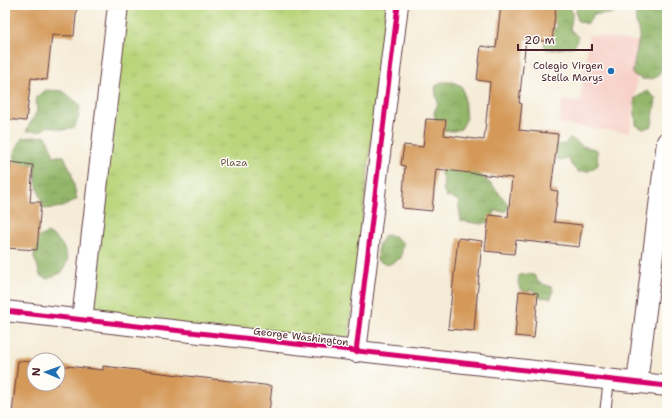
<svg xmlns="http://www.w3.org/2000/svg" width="672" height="418" viewBox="0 0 672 418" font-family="'Shantell Sans',sans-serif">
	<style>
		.built { fill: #f7d1c9 }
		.forest { fill: url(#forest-crowns); stroke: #6e6a4b }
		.park { fill: url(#park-tufts); stroke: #827a53 }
		.building { fill: #d49958 }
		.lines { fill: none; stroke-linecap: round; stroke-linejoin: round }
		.lane-casing { stroke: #643e45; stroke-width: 12 }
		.street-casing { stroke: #643e45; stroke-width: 22 }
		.lane { stroke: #fff; stroke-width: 10 }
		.street { stroke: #fff; stroke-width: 20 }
		.cycleway-casing { stroke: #fdfcf7; stroke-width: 8 }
		.cycleway { stroke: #d6006c; stroke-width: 5 }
		.poi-dot { fill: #1f6fb2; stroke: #fdfcf7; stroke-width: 1.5 }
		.labels { text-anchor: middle; stroke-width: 3; stroke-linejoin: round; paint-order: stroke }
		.poi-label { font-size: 10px; fill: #4a1f2b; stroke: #fdfcf7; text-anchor: end }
		.park-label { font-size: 10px; fill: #6c5643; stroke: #fdfcf7 }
		.street-label { font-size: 10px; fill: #4a1f2b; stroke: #fdfcf7 }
	</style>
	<defs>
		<pattern id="forest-crowns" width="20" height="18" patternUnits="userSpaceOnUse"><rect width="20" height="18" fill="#93b66b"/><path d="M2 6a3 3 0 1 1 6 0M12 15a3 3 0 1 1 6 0" fill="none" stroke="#7a9358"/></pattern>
		<pattern id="park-tufts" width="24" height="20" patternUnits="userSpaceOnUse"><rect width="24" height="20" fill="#bad57b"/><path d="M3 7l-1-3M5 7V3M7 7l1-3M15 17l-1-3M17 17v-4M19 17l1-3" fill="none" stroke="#a1b66a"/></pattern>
	</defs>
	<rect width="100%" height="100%" fill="#fdfcf7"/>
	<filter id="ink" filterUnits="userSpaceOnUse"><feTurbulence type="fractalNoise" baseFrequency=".025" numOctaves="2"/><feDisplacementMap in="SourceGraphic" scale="8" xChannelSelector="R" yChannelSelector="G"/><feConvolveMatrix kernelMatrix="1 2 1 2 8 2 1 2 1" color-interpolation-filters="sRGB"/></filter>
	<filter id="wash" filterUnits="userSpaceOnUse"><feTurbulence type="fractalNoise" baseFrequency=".012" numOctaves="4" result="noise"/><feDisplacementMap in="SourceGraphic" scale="16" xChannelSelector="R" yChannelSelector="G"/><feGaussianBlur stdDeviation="0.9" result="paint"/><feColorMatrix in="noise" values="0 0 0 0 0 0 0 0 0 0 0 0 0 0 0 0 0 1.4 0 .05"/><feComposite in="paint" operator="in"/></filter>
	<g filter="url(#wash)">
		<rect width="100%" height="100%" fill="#f5ecd7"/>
		<polygon class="built" points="589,35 642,42 630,133 559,124 562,100 580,102"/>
		<g class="forest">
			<path d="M549 5H569C574 12 572 20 570 29L578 37 575 46 554 50 546 49 544 44 548 34 558 26 549 17Z"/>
			<path d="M577 5H632C617 14 611 15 594 14L587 24 578 21 576 13Z"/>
			<path d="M638 5H667V28L663 36 666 45 662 59 663 66 657 77C645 81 644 80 632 74L640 33C635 24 634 16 638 5Z"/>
			<polygon points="441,82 452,82 462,86 464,95 466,120 461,129 453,131 442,130 436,121 434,113 438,103 436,95 435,87"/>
			<polygon points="46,90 63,91 80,105 79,115 75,127 63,130 49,126 40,131 26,131 37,111 36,97"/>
			<path d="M648 91 656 99 654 112 652 126 643 129 636 125C636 116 633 107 635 98Z"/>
			<polygon points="46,136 54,156 64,156 71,171 77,199 63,207 44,209 38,190 35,177 35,164 20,165 15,163 13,155 22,138"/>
			<path d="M570 138C576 141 576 142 581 145 584 147 593 148 597 150L598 165 589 171 578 172 571 165 568 157 562 161 557 159 554 148 558 145 565 144Z"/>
			<path d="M443 165C451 166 460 167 468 169 487 176 497 190 509 206L506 211H495L492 221 482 224 461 221 458 200 446 196 443 188 444 181 441 174Z"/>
			<path d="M47 233C61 239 64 247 68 260L62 272 48 279 40 276 37 264 34 259 35 239Z"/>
			<polygon points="384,235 394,236 403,243 401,258 388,265 377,260 378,246"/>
			<polygon points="526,274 534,275 539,283 552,287 553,291 551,298 538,297 533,290 525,292 520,289 518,283 519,275"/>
		</g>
		<polygon class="park" points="118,5 387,5 347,351 82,320"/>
		<g id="blocks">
			<g class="building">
				<polygon points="5,5 77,5 74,36 52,35 47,80 31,78 26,121 5,119"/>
				<polygon points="501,5 556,5 552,42 526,39 519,103 522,104 519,130 558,134 551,190 558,191 554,222 582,225 579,247 516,240 514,254 485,251 489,215 508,217 512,178 436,169 432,211 402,208 405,166 401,165 404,145 423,147 426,119 446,120 444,135 484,140 490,82 477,80 481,46 496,48"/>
				<polygon points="11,162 33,165 30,202 41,202 37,250 5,248 5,168 10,168"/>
				<polygon points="458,238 482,241 474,331 448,329"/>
				<polygon points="519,291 538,293 534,338 515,336"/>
				<polygon points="18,361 34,362 34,384 58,384 58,365 103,370 103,366 272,386 269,413 12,413"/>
			</g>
		</g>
	</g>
	<g filter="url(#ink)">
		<use href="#blocks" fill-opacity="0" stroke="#643e45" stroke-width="1"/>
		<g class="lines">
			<defs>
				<polyline id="lane" points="605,413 609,380"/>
				<g id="street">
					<polyline points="5,311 667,386"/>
					<polyline points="82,320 118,5"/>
					<polyline points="356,352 398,5"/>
					<polyline points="637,383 667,142"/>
				</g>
			</defs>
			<use href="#lane" class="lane-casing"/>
			<use href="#street" class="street-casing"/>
			<use href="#lane" class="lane"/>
			<use href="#street" class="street"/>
			<defs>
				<g id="cycleway">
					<polyline points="5,311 667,386"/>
					<polyline points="356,352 398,5"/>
				</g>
			</defs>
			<use href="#cycleway" class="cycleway-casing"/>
			<use href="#cycleway" class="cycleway"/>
		</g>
	</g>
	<circle class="poi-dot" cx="611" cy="71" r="4"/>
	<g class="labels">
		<g class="poi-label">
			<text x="603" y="69">Colegio Virgen<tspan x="603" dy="12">Stella Marys</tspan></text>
		</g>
		<g class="park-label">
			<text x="234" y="166">Plaza</text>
		</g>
		<g class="street-label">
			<text transform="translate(301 336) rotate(7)" y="4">George Washington</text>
		</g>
	</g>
	<rect width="672" height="418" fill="none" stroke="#fdfcf7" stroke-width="20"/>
	<g transform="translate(46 372) rotate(272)"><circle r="19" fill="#fdfcf7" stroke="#b5a4a5"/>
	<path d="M0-3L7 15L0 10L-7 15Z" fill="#1f6fb2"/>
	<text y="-6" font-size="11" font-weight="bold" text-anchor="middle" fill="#4a1f2b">N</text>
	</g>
	<path d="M518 44v6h74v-6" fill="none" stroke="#4a1f2b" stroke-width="2"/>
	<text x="524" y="44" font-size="12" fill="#4a1f2b" stroke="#fdfcf7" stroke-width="3" paint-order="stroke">20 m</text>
</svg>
